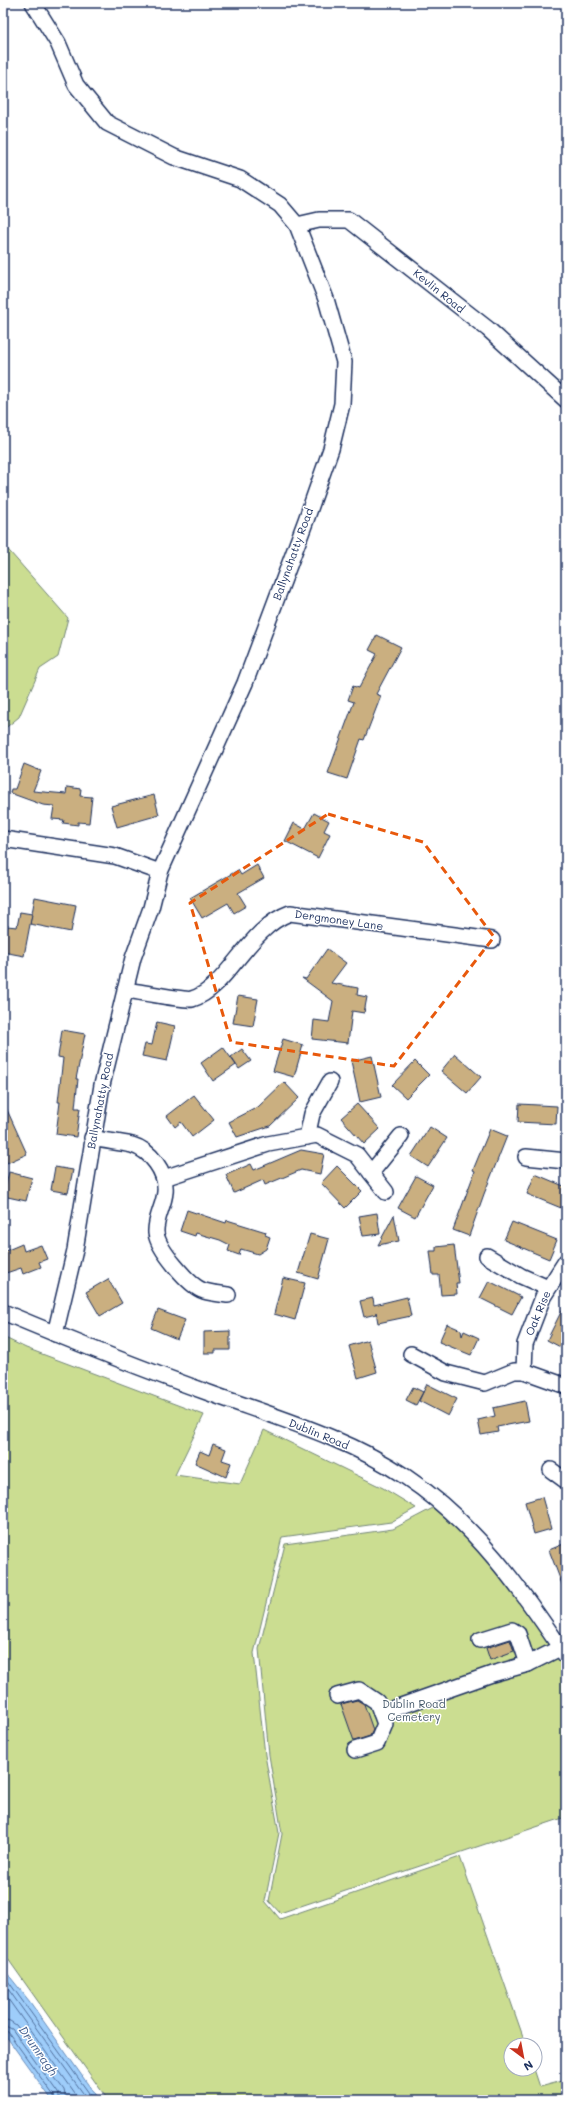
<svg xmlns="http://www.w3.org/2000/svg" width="569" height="2103" viewBox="0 0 569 2103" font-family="Mali,sans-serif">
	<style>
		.green { fill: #cbdd91; stroke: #738678 }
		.water { fill: #9ecdfa; stroke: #6a8ebc }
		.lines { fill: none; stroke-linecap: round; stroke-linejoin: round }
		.shore { stroke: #4f6e9c; stroke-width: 1 }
		.building { fill: #caaf80; stroke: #1b2f5e }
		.minor-casing { stroke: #1b2f5e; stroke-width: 18 }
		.minor { stroke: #fff; stroke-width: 15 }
		.marked { fill: none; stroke: #e8590c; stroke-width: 3; stroke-dasharray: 8 5; stroke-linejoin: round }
		.labels { text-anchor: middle; stroke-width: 3; stroke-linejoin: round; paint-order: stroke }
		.street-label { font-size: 11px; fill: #1b2f5e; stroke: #fff }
		.park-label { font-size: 11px; fill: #475a6b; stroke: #fff }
		.water-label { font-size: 12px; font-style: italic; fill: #425e8d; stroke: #fff }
	</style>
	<rect width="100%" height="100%" fill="#fff"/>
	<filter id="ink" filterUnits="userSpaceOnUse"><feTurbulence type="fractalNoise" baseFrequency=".025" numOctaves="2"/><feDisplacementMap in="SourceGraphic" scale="8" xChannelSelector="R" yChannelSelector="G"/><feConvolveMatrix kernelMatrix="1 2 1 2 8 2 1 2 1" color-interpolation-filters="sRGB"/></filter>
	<g filter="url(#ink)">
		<g class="green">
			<polygon points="3,544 68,618 58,657 40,669 19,717 3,730"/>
			<polygon points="3,1337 26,1348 204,1415 175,1475 240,1484 264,1430 383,1488 416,1508 391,1522 282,1537 254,1653 265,1755 279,1833 265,1901 280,1919 460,1857 526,2045 511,2045 511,2069 534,2069 540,2087 566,2080 566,2100 108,2100 3,1952"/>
			<polygon points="433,1508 464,1535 491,1565 523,1606 566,1669 566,1817 280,1913 269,1901 282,1834 269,1755 259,1649 285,1544 393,1529"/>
		</g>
		<polygon class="water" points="3,1968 30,2002 99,2100 52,2100 3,2032"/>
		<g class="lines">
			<g class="shore">
				<polyline points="3,1974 94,2100"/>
				<polyline points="3,1982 88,2100"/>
				<polyline points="3,1992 80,2100"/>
				<polyline points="3,2019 10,2021 16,2025 64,2090 66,2100"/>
				<polyline points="3,2025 12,2029 58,2093 60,2100"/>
				<polyline points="3,2030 8,2032 54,2096 55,2100"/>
			</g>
		</g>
		<g class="building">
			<polygon points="377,635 401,647 376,694 381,696 364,740 361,739 347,779 328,773 354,702 348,700 353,686 359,688 377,654 369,650"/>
			<polygon points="24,764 41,771 33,791 66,794 67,787 81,789 80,796 92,797 89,823 78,822 78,825 63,823 64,820 52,819 54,806 43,805 10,793 11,789 15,789"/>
			<polygon points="154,795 159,815 117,827 111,806"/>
			<polygon points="314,813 329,821 324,831 330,834 318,858 285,841 294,823 305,829"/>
			<polygon points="257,865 264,878 238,893 246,906 234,913 228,903 202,918 190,898 238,870 241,875"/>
			<polygon points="35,897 76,905 71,932 30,924"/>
			<polygon points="20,912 32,914 24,956 3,952 7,926 17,927"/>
			<polygon points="327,949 346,963 331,983 358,988 357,995 367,997 364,1013 352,1011 348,1043 312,1039 314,1020 329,1022 333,1001 302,978 306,979"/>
			<polygon points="238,996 258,999 253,1026 233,1023"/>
			<polygon points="157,1022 175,1026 167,1061 142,1056 145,1044 152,1045"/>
			<polygon points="62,1030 85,1034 76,1079 78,1079 75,1108 80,1108 76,1137 56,1134 60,1102 58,1102 63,1058 58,1057"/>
			<polygon points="283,1039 303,1045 294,1077 273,1071"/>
			<polygon points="223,1047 236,1065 213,1081 201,1063"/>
			<polygon points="242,1049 251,1061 239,1069 231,1057"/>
			<polygon points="455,1054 481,1077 467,1093 441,1071"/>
			<polygon points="372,1056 381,1097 360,1102 351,1061"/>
			<polygon points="415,1061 429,1075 406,1098 392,1085"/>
			<polygon points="284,1082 299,1098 270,1126 237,1137 229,1122 258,1107"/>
			<polygon points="194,1095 214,1120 192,1137 181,1122 175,1127 167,1116"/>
			<polygon points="3,1101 27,1154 7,1163 3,1154"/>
			<polygon points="357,1104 380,1129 364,1144 341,1118"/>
			<polygon points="519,1104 557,1106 556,1124 518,1122"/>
			<polygon points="430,1127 447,1138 428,1167 411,1156"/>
			<polygon points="490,1129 507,1136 484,1194 469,1236 453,1230 475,1171 473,1170"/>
			<polygon points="301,1150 324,1154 320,1174 301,1170 265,1185 263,1180 234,1193 226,1175 251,1164 254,1170"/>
			<polygon points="337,1166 362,1191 345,1208 321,1183"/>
			<polygon points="55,1167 73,1170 68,1193 51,1190"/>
			<polygon points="9,1172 32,1178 26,1201 3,1196"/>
			<polygon points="535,1174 566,1187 566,1210 527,1194"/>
			<polygon points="416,1176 433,1185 415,1217 398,1208"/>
			<polygon points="187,1210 226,1223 227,1220 266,1232 265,1235 270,1237 266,1249 258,1254 241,1249 239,1255 228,1251 230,1245 220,1240 196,1233 195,1236 180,1231"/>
			<polygon points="377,1213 380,1234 363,1236 359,1216"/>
			<polygon points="394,1215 399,1241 378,1245"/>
			<polygon points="512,1222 557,1240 549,1259 504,1240"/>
			<polygon points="310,1234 329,1239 318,1279 298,1273"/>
			<polygon points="22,1244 24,1251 41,1245 47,1259 39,1262 41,1267 23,1274 21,1268 3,1274 3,1252"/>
			<polygon points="454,1245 459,1283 456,1283 457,1294 441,1295 439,1275 433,1275 430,1251 436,1251 436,1247"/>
			<polygon points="283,1278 305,1283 295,1320 274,1314"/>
			<polygon points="108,1279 122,1303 100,1316 86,1292"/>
			<polygon points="489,1281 521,1297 512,1314 480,1298"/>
			<polygon points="407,1297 411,1316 378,1323 376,1312 376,1314 364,1317 360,1301 373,1298 374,1305"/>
			<polygon points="566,1302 566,1350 547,1340"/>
			<polygon points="158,1310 185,1320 177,1339 151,1328"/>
			<polygon points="447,1324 461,1330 462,1336 464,1331 479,1338 471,1355 439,1342"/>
			<polygon points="230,1331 230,1350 215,1350 215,1353 204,1353 204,1332"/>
			<polygon points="368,1340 377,1372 358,1378 349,1346"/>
			<polygon points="427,1384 457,1399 448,1416 419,1401"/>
			<polygon points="413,1387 423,1392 416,1405 406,1400"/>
			<polygon points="525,1401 529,1421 497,1427 498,1432 481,1435 478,1420 495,1416 493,1408"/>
			<polygon points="213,1444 226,1449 222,1460 231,1463 226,1477 195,1463 200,1451 209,1455"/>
			<polygon points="542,1497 551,1529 534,1534 525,1502"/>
			<polygon points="566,1543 566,1591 565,1592 549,1550"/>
			<polygon points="510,1640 514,1651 490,1660 486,1648"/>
			<polygon points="357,1700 364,1704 373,1730 370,1736 354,1741 341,1704"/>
		</g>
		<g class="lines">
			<defs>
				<g id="minor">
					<polyline points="33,3 58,43 76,85 107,123 174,157 240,179 280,205 297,225 326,299 344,362 342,404 331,449 306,520 245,683 160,872 151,908 133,958 102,1085 75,1250 55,1334"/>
					<polyline points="297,225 319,220 349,220 488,329 566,400"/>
					<polyline points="3,839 115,856 160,872"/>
					<path d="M125 990C137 991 185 1001 192 999 227 989 248 928 290 913L492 940"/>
					<polyline points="307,1137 312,1114 330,1082"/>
					<path d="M92 1138C105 1141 119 1142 132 1145 150 1150 167 1172 165 1192 164 1206 155 1218 156 1233 158 1249 189 1286 204 1291 211 1293 220 1294 228 1295"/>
					<polyline points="526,1157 566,1161"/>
					<polyline points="371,1173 401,1136"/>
					<polyline points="164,1178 268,1144 317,1135 357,1155 386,1192"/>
					<polyline points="487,1256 521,1276 548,1288"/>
					<path d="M3 1312C72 1341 142 1369 212 1394 278 1418 348 1438 406 1477 474 1522 522 1590 566 1656"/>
					<polyline points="411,1354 446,1373 485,1383 514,1371 524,1371 566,1386"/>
					<polyline points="524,1371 525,1344 543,1297 566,1261"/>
					<polyline points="551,1470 566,1481"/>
					<polyline points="480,1640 512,1630 518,1634 528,1664"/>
					<polyline points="337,1696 359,1690 377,1702 385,1724 377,1743 355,1750"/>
					<polyline points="381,1713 492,1674 528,1664 560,1648"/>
				</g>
			</defs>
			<use href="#minor" class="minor-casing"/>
			<use href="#minor" class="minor"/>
		</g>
	</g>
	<path class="marked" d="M328 814 423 842 494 937 394 1066 231 1042 190 903Z"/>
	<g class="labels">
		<g class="street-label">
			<text transform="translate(439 291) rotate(39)" y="4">Kevlin Road</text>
			<text transform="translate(293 554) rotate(-70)" y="4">Ballynahatty Road</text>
			<text transform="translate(339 920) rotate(8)" y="4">Dergmoney Lane</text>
			<text transform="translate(100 1101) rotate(-79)" y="4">Ballynahatty Road</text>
			<text transform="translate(538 1313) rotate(-67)" y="4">Oak Rise</text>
			<text transform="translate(319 1434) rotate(22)" y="4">Dublin Road</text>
		</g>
		<g class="park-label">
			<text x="414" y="1708">Dublin Road<tspan x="414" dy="13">Cemetery</tspan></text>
		</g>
		<g class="water-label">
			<text transform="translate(38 2051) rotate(55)" y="4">Drumragh</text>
		</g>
	</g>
	<rect width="569" height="2103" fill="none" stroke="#fff" stroke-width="16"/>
	<rect x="8" y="8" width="553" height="2087" fill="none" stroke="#1b2f5e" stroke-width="1.5" filter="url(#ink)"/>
	<g transform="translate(523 2057) rotate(148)"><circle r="19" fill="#ffffff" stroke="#a4acbf"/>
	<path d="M0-3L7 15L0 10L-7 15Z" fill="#c8321e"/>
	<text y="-6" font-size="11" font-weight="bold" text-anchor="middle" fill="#1b2f5e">N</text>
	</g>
</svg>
